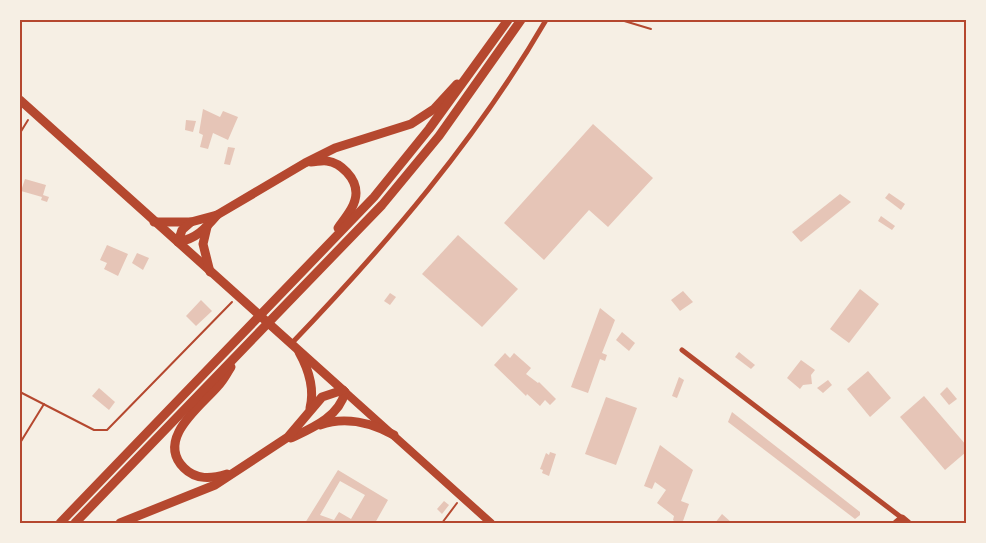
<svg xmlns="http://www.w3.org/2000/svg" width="986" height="543" viewBox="0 0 986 543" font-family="'Titillium Web',sans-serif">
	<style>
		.building { fill: #e6c5b7; fill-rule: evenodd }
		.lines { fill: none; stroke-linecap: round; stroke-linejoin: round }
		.path { stroke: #b5482f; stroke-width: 2 }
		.minor { stroke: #b5482f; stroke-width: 5 }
		.tertiary { stroke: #b5482f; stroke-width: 7 }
		.secondary { stroke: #b5482f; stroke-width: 8 }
		.primary { stroke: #b5482f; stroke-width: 9 }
		.trunk { stroke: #b5482f; stroke-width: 9 }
		.neatline { fill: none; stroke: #b5482f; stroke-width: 2 }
	</style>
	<rect width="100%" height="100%" fill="#f6efe4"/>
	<g class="building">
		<polygon points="203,109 220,117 223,111 238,117 228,140 213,133 208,149 200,147 203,135 199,133"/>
		<polygon points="186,120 196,121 193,132 185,130"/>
		<polygon points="593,124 653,178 608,227 589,210 544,260 504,223"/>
		<polygon points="228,147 235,148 230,165 224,164"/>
		<polygon points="25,179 46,185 43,195 49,197 47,202 41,200 42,197 21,191"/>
		<polygon points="889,193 905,204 901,210 885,198"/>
		<polygon points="840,194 851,202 801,242 792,232"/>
		<polygon points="881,216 895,226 892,230 878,221"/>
		<polygon points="458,235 518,289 482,327 422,274"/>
		<polygon points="107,245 128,254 118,276 104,269 107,263 100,260"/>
		<polygon points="137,253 149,258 143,270 132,263"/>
		<polygon points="860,289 879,304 849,343 830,329"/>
		<polygon points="683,291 693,302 680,311 671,300"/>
		<polygon points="390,293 396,297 390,305 384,301"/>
		<polygon points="201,300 212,311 196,326 186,316"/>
		<polygon points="600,308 615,320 602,353 607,355 605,361 600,359 588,393 571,387"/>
		<polygon points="622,332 635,343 629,351 616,340"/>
		<polygon points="739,352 755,365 751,369 735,357"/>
		<polygon points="505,353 510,358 514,353 531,368 526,374 538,383 539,382 556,399 550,405 545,400 540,406 527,394 526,396 494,365"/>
		<polygon points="801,360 815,370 811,375 812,384 803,385 800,389 787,378"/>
		<polygon points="868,371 891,398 870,417 847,389"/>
		<polygon points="679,377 684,380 677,398 672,396"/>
		<polygon points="828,380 832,385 823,393 817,388"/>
		<polygon points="947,387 957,399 949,405 940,394"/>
		<polygon points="99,388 115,402 109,410 92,396"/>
		<polygon points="924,396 966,445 966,452 945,470 900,417"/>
		<polygon points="606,397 637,408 616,465 585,454"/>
		<polygon points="732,412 860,512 860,515 855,519 728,422"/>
		<polygon points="660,445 693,470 681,501 689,504 683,521 685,523 676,523 673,520 674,516 657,503 666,490 655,482 652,489 644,486"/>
		<polygon points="550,452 556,454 549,476 542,473 543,470 540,469 546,453 549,455"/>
		<path d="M338 470 388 500 375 523H305ZM340 481 365 495 351 519 339 512 334 520 320 515Z"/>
		<polygon points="444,501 449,505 442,514 437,509"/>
		<polygon points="722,514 732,523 715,523"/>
	</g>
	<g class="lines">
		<g class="path">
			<polyline points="621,20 651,29"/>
			<polyline points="20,133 28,120"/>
			<polyline points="20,392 94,430 107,430 232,302"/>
			<polyline points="20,443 44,404"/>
			<polyline points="442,523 457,503"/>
		</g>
		<g class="minor">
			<path d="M291 344C386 245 477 139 546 20"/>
			<polyline points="682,350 902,518"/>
		</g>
		<polyline class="tertiary" points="896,523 902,518 908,523"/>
		<polyline class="secondary" points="345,392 491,523"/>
		<polyline class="primary" points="20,100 345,392"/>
		<g class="trunk">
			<path d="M311 162C316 162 322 160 327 161 341 163 356 178 356 193 356 206 345 218 338 228"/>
			<polyline points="154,222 191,222 217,215 305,163 335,148 411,124 434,109 457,84"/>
			<path d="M191 222 182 230 178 242C196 239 205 229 217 215"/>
			<polyline points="207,227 203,244 210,272"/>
			<path d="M299 352C309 370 315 388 310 408"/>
			<path d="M320 425C345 416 372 423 394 435"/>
			<path d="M291 438C312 428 339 417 345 392"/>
			<path d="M227 474C211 479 196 480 184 468 155 439 201 406 218 386 224 380 227 373 231 367"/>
			<polyline points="60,523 374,197 429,129 508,20"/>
			<polyline points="75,523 382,205 439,136 521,20"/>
			<polyline points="120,523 215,485 288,437 322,397 343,390"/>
		</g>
	</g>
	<rect width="986" height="543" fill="none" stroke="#f6efe4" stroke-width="42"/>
	<rect x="21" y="21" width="944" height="501" class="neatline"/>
</svg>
